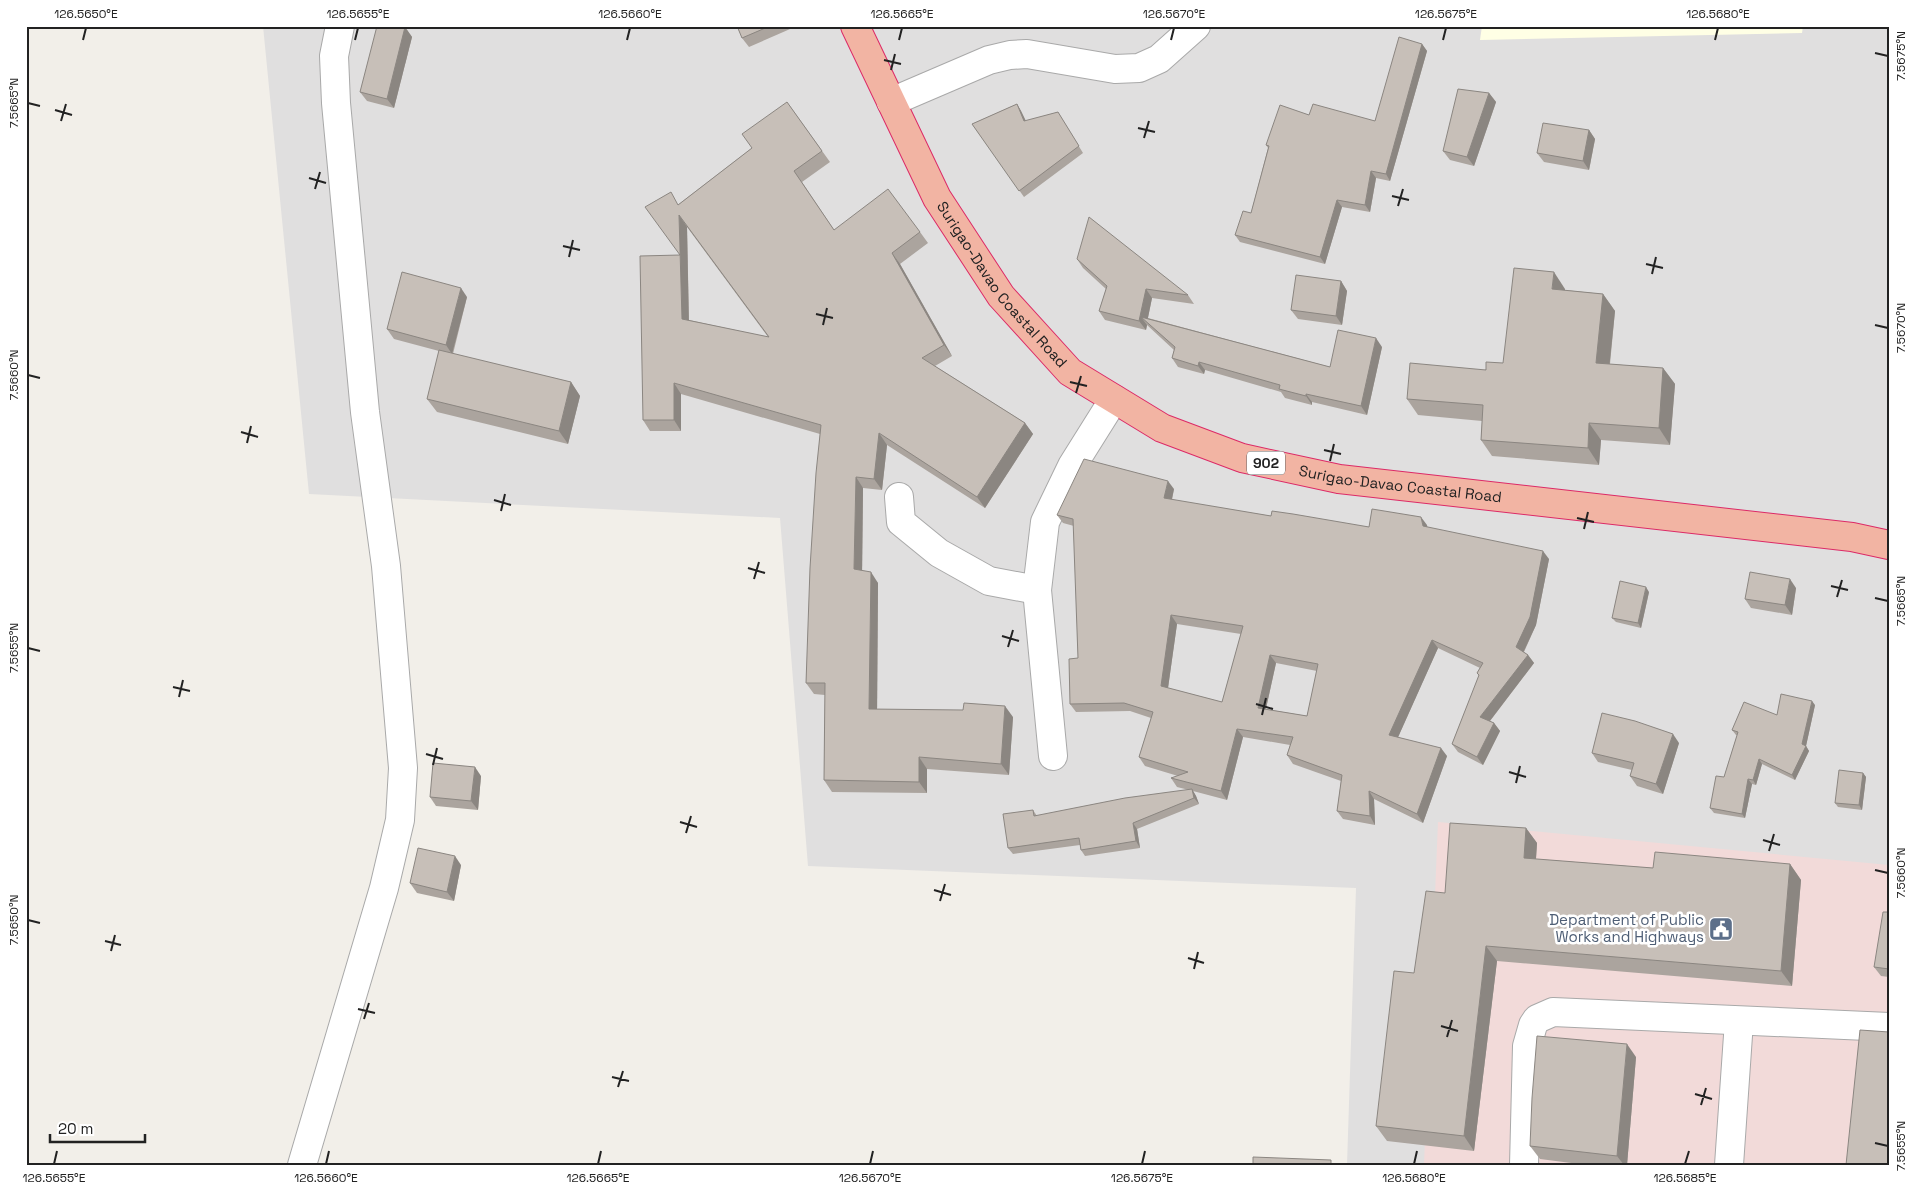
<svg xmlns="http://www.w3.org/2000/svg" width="1915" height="1191" viewBox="0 0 1915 1191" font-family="'Space Grotesk',sans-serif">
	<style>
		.residential { fill: #e0dfdf }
		.commercial { fill: #f2dad9 }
		.education { fill: #ffffe5 }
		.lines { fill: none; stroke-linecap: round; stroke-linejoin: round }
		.minor-casing { stroke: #a9a9a9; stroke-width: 30 }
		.trunk-casing { stroke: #dc2a67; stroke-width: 30 }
		.minor { stroke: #fff; stroke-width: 28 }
		.trunk { stroke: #f2b4a3; stroke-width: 28 }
		.wall { fill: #aba49e; fill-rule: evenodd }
		.shaded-wall { fill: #8b8681 }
		.building { fill: #c7bfb8; stroke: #8b8681; fill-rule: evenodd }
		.ticks { fill: none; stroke: #222; stroke-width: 2 }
		.labels { text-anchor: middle; stroke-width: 5; stroke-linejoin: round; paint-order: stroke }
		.shield { fill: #fff; stroke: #646464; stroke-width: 1 }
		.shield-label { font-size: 14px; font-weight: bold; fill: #222 }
		.street-label { font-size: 15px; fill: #222; stroke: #fff }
		.service-label { font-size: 15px; fill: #4e5e75; stroke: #fff; text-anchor: end }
		.neatline { fill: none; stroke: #222; stroke-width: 2 }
		.ticks-label { font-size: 12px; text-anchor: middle; fill: #222 }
	</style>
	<rect width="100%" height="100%" fill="#f2efe9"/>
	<polygon class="residential" points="263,26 1889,26 1889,1165 1347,1165 1356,888 808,866 780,518 309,494"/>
	<polygon class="commercial" points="1438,822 1889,865 1889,1165 1424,1165"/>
	<polygon class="education" points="1482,26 1803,26 1802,33 1480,40"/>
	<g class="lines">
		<defs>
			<g id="minor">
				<polyline points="891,102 989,60 1010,55 1027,54 1115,69 1139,68 1159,59 1196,26"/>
				<polyline points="899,497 901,522 939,553 989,581 1037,590"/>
				<polyline points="1053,756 1037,590 1045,522 1072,466 1114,399"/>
				<polyline points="302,1165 384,888 400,820 403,768 386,566 365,412 336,103 334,56 340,26"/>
				<polyline points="1524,1165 1527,1046 1533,1025 1537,1019 1553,1012 1889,1027"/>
				<polyline points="1729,1165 1739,1021"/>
			</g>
			<g id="trunk">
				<path id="s1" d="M855 26 937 198 1001 296 1070 372 1162 428 1242 458 1339 479 1852 537 1889 545"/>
			</g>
		</defs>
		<use href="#minor" class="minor-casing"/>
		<use href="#trunk" class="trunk-casing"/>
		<use href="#minor" class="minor"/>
		<use href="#trunk" class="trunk"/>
	</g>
	<g class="wall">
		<polygon points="737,26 797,26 749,47 742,38"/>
		<polygon points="1569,26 1591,26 1591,28"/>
		<polygon points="405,27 412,37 394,108 367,101 360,92"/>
		<polygon points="1422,44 1427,51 1390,181 1376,178 1370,212 1342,207 1325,264 1240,242 1235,235 1251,213 1268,148 1266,145 1309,115 1375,121"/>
		<polygon points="1489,93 1496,102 1474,166 1450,160 1443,151"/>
		<path d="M787 102 830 162 802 182 834 230 920 232 928 243 900 264 952 356 935 366 1025 423 1033 434 985 508 887 445 882 490 863 488 862 570 878 583 877 709 1013 717 1009 775 927 769V793L832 792 824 780 825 695 814 694 806 683 820 434 681 394V431H650L643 420 680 255 679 204 752 148ZM687 227 768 337 689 320Z"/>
		<polygon points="1017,104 1021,111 1026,121 1058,112 1083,153 1024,197 972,124"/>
		<polygon points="1589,130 1595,139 1589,170 1544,162 1537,153"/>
		<polygon points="1077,259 1188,295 1194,304 1152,298 1148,318 1330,367 1382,347 1367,415 1312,402 1312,405 1285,398 1281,392 1205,370 1204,374 1178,367 1172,358 1174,350 1147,325 1146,330 1105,320 1099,311 1106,289 1083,268"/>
		<polygon points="1341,281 1347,291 1342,325 1298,319 1291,310"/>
		<polygon points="1565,289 1565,290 1603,294 1615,311 1610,364 1663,368 1675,384 1670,445 1601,440 1599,465 1492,456 1481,440 1482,421 1418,415 1407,399 1503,363"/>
		<polygon points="467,297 453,354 571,382 580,396 568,444 437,412 427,399 439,351 394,339 387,329"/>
		<path d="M1174 489 1172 500 1271 516 1369 527 1427 525V527L1549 559 1536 625 1524 652 1528 655 1534 663 1490 721 1494 723 1500 731 1483 765 1458 752 1452 744 1479 676 1477 673 1480 668 1438 648 1398 737 1447 756 1423 823 1374 799 1375 825 1343 819 1337 811 1341 781 1293 764 1287 755 1290 745 1243 737 1227 800 1193 791 1196 796 1199 804 1137 829 1140 848 1085 856 1081 850 1080 845 1013 854 1008 848 1033 810 1037 816 1189 790 1177 787 1171 778 1178 776 1145 766 1139 757 1151 718 1130 711 1076 712 1070 704 1078 658 1074 526 1063 523 1057 515ZM1177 624 1241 634 1222 702 1168 688ZM1276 663 1317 671 1307 716 1266 709Z"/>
		<polygon points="1796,588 1792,615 1751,608 1745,599"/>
		<polygon points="1649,592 1641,628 1616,622 1612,618"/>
		<polygon points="1815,705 1806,746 1809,751 1795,780 1762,764 1756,785 1752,784 1745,818 1714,813 1710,808 1724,777 1737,735 1736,735 1732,730 1777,715"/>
		<polygon points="1679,743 1663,794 1637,786 1630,776 1632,770 1598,762 1592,753"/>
		<polygon points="1863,773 1866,777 1862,810 1838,807 1835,803"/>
		<polygon points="481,776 478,810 436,806 430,797"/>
		<polygon points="1526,828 1537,843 1536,859 1653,868 1790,864 1801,880 1792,986 1497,961 1474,1151 1387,1141 1376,1126 1414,973 1445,893"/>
		<polygon points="461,865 454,901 417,893 410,883"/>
		<polygon points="1889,912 1889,977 1881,976 1874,967"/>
		<polygon points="1636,1057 1627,1165 1587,1165 1540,1159 1530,1146"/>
	</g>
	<g class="shaded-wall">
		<polygon points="405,27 412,37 394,108 387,99"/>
		<polygon points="1422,44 1427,51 1390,181 1386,174"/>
		<polygon points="1489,93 1496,102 1474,166 1467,157"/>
		<polygon points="1017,104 1021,111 1029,128 1024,121"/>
		<polygon points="1589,130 1595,139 1589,170 1583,161"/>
		<polygon points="1371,171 1376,178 1370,212 1365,205"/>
		<polygon points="1337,200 1342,207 1325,264 1320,257"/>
		<polygon points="679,215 687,227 689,330 682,319"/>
		<polygon points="892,253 900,264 952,356 944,345"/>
		<polygon points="1554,272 1565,289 1564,305 1552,289"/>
		<polygon points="1341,281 1347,291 1342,325 1336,316"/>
		<polygon points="461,288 467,297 452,354 446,345"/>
		<polygon points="1146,289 1152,298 1147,322 1141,317 1147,325 1146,330 1139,321"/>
		<polygon points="1603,294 1615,311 1608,379 1596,363"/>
		<polygon points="1376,338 1382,347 1367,415 1361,406"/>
		<polygon points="1199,362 1205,370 1204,374 1198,366"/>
		<polygon points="1663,368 1675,384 1670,445 1659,428"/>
		<polygon points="571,382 580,396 568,444 559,431"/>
		<polygon points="674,383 681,394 681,431 674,420"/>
		<polygon points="1306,394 1312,402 1312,405 1306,396"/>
		<polygon points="1025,423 1033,434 985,508 977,497"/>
		<polygon points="1589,423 1601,440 1599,465 1588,448"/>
		<polygon points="879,433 887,445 882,490 874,479"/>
		<polygon points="856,477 863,488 862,581 854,569"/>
		<polygon points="1168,481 1174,489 1170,507 1164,498"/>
		<polygon points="1421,517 1427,525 1429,535 1423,526"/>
		<polygon points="1543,551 1549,559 1536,625 1522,655 1516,647"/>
		<polygon points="871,572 878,583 877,720 869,709"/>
		<polygon points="1790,579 1796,588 1792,615 1785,605"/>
		<polygon points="1646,587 1649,592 1641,628 1638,623"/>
		<polygon points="1171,615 1177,624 1167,695 1161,686"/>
		<polygon points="1432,640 1438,648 1395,744 1389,735"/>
		<polygon points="1270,655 1276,663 1264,717 1258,708"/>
		<polygon points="1528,655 1534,663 1486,726 1480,717"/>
		<polygon points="1812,701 1815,705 1806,746 1809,751 1795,780 1792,775 1802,744"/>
		<polygon points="1005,706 1013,717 1009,775 1001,764"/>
		<polygon points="1494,723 1500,731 1483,765 1477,757"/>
		<polygon points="1237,729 1243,737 1227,800 1221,791"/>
		<polygon points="1673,734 1679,743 1663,794 1656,784"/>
		<polygon points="1441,748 1447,756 1423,823 1417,814"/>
		<polygon points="919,757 927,769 927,793 919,782"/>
		<polygon points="1759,759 1762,764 1756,785 1753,780"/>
		<polygon points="475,767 481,776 478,810 471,801"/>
		<polygon points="1863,773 1866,777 1862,810 1859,805"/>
		<polygon points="1748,779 1752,784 1745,818 1742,814"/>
		<polygon points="1192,789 1196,796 1199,804 1194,798"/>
		<polygon points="1369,791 1374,799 1375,825 1370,816"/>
		<polygon points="1133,823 1137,829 1140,848 1136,841"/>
		<polygon points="1526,828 1537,843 1535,873 1524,858"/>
		<polygon points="455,856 461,865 454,901 447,892"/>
		<polygon points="1790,864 1801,880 1792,986 1781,971"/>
		<polygon points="1486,946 1497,961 1474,1151 1464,1136"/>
		<polygon points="1627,1044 1636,1057 1627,1165 1624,1165 1617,1156"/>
	</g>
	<g class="building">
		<polygon points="377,26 401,26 405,27 387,99 360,92"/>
		<polygon points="737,26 770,26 742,38"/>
		<polygon points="1399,37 1422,44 1386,174 1371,171 1365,205 1337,200 1320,257 1235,235 1243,211 1251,213 1269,146 1266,145 1280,105 1309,115 1313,104 1375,121"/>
		<polygon points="1458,89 1489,93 1467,157 1443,151"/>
		<path d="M787 102 822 151 794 171 834 230 888 189 920 232 892 253 944 345 922 358 1025 423 977 497 879 433 874 479 856 477 854 569 871 572 869 709 963 710 964 703 1005 706 1001 764 919 757V782L824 780 825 683H806L810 568 816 473 821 425 674 383V420H643L640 256 680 255 645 207 671 192 678 205 752 148 742 134ZM679 215 769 337 682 319Z"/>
		<polygon points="1017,104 1024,121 1058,112 1079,146 1019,191 972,124"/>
		<polygon points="1543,123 1589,130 1583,161 1537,153"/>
		<polygon points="1089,217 1188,295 1146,289 1139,321 1099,311 1107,286 1077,259"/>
		<polygon points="1514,268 1554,272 1552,289 1603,294 1596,363 1663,368 1659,428 1589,423 1588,448 1481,440 1483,405 1407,399 1410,363 1486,370 1486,362 1503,363"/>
		<polygon points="402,272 461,288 446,345 387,329"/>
		<polygon points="1296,275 1341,281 1336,316 1291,310"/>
		<polygon points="1141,317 1330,367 1338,330 1376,338 1361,406 1306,394 1306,396 1279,389 1280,385 1199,362 1198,366 1172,358 1175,347"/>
		<polygon points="439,350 571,382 559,431 427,399"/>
		<path d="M1084 459 1168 481 1164 498 1271 516 1272 511 1293 514 1369 527 1372 509 1421 517 1423 526 1543 551 1530 617 1516 647 1528 655 1480 717 1494 723 1477 757 1452 744 1479 675 1477 673 1483 663 1432 640 1389 735 1441 748 1417 814 1369 791 1370 816 1337 811 1342 775 1287 755 1293 737 1237 729 1221 791 1171 778 1188 772 1139 757 1153 712 1124 703 1070 704 1069 659 1078 658 1073 519 1057 515ZM1171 615 1243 626 1222 702 1161 686ZM1270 655 1318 664 1307 716 1258 708Z"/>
		<polygon points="1750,572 1790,579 1785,605 1745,599"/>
		<polygon points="1620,581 1646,587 1638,623 1612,618"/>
		<polygon points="1781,694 1812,701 1802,744 1806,746 1792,775 1759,759 1753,780 1748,779 1742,814 1710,808 1716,776 1724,777 1738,732 1732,730 1744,702 1777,715"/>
		<polygon points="1602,713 1635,721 1673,734 1656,784 1630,776 1634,763 1592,753"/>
		<polygon points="433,763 475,767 471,801 430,797"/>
		<polygon points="1839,770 1863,773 1859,805 1835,803"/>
		<polygon points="1192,789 1194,798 1133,823 1136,841 1081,850 1079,838 1008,848 1003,814 1033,810 1034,816 1125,798"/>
		<polygon points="1450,823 1526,828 1524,858 1653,868 1655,852 1790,864 1781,971 1486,946 1464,1136 1376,1126 1394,971 1414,973 1426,891 1445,893"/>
		<polygon points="418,848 455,856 447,892 410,883"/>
		<polygon points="1883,912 1889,912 1889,969 1874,967"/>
		<polygon points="1860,1030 1889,1032 1889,1165 1846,1165"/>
		<polygon points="1537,1036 1627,1044 1617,1156 1530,1146 1532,1098"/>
		<polygon points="1253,1157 1331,1160 1331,1165 1253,1165"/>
	</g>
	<path class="ticks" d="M83 40 86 28M355 40 358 28M627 40 630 28M899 40 902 28M1171 40 1174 28M1443 40 1446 28M1715 40 1718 28M1875 53 1888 56M884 60 901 64M891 70 895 54M28 103 40 106M55 110 72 115M61 121 66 104M1138 128 1155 132M1144 138 1149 121M309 178 326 183M315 189 320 172M1392 196 1409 200M1398 206 1403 189M563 246 580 250M569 257 573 240M1646 264 1663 268M1652 274 1656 257M816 314 833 318M823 325 827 308M1875 325 1888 328M28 375 40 378M1070 382 1087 386M1076 393 1081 376M241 432 258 437M247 443 251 426M1324 450 1341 454M1330 461 1334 444M494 500 511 505M501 511 505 494M1577 518 1594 522M1584 529 1588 512M748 568 765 573M754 579 759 562M1831 586 1848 590M1837 597 1842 580M1875 598 1888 601M1002 636 1019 641M1008 647 1013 630M28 648 40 651M173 687 190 691M179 697 183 680M1256 704 1273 709M1262 715 1266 698M426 754 443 759M433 765 437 748M1509 772 1526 777M1516 783 1520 766M680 822 697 827M686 833 691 816M1763 840 1780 845M1769 851 1774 834M1875 870 1888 873M934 890 951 895M940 901 945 884M28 920 40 923M105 941 121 945M111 951 115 935M1188 958 1204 963M1194 969 1198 952M358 1009 375 1013M364 1019 369 1003M1441 1026 1458 1031M1447 1037 1452 1020M612 1077 629 1081M618 1087 623 1071M1695 1094 1712 1099M1701 1105 1706 1088M1875 1143 1888 1146M54 1164 57 1151M326 1164 329 1151M598 1164 601 1151M870 1164 873 1151M1142 1164 1145 1151M1414 1164 1417 1151M1685 1164 1689 1151"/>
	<defs>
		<symbol id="civic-square" viewBox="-11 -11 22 22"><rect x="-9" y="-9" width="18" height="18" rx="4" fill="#5c6f8a" stroke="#fff"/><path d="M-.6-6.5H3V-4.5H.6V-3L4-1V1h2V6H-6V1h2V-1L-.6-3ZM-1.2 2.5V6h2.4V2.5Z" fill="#fff"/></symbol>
	</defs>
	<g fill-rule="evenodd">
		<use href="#civic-square" x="1707" y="915" width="28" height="28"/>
	</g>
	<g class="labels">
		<rect class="shield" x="1247" y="451.5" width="38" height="23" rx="4"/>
		<g class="shield-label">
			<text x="1266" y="468">902</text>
		</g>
		<g class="street-label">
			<text dy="5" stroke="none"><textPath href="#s1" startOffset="299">Surigao-Davao Coastal Road</textPath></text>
			<text dy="5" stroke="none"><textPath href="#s1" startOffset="764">Surigao-Davao Coastal Road</textPath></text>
		</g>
		<g class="service-label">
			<text x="1704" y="925">Department of Public<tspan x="1704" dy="17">Works and Highways</tspan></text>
		</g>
	</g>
	<rect width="1915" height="1191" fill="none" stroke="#ffffff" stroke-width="55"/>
	<path d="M50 1134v8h95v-8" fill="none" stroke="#222222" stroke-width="2.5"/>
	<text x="58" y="1134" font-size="15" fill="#222222" stroke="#ffffff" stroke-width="4" paint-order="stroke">20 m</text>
	<rect x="28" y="28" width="1860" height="1136" class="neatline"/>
	<g class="ticks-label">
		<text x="86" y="18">126.5650°E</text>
		<text x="358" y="18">126.5655°E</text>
		<text x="630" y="18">126.5660°E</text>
		<text x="902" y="18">126.5665°E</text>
		<text x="1174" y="18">126.5670°E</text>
		<text x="1446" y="18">126.5675°E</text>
		<text x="1718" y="18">126.5680°E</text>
		<text transform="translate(1901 56) rotate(-90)" y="4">7.5675°N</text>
		<text transform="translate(14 103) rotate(-90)" y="4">7.5665°N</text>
		<text transform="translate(1901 328) rotate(-90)" y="4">7.5670°N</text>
		<text transform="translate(14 375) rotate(-90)" y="4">7.5660°N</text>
		<text transform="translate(1901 601) rotate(-90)" y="4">7.5665°N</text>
		<text transform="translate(14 648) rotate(-90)" y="4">7.5655°N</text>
		<text transform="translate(1901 873) rotate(-90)" y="4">7.5660°N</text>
		<text transform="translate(14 920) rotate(-90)" y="4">7.5650°N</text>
		<text transform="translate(1901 1146) rotate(-90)" y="4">7.5655°N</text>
		<text x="54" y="1182">126.5655°E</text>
		<text x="326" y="1182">126.5660°E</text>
		<text x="598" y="1182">126.5665°E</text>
		<text x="870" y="1182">126.5670°E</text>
		<text x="1142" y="1182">126.5675°E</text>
		<text x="1414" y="1182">126.5680°E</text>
		<text x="1685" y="1182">126.5685°E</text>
	</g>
</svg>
